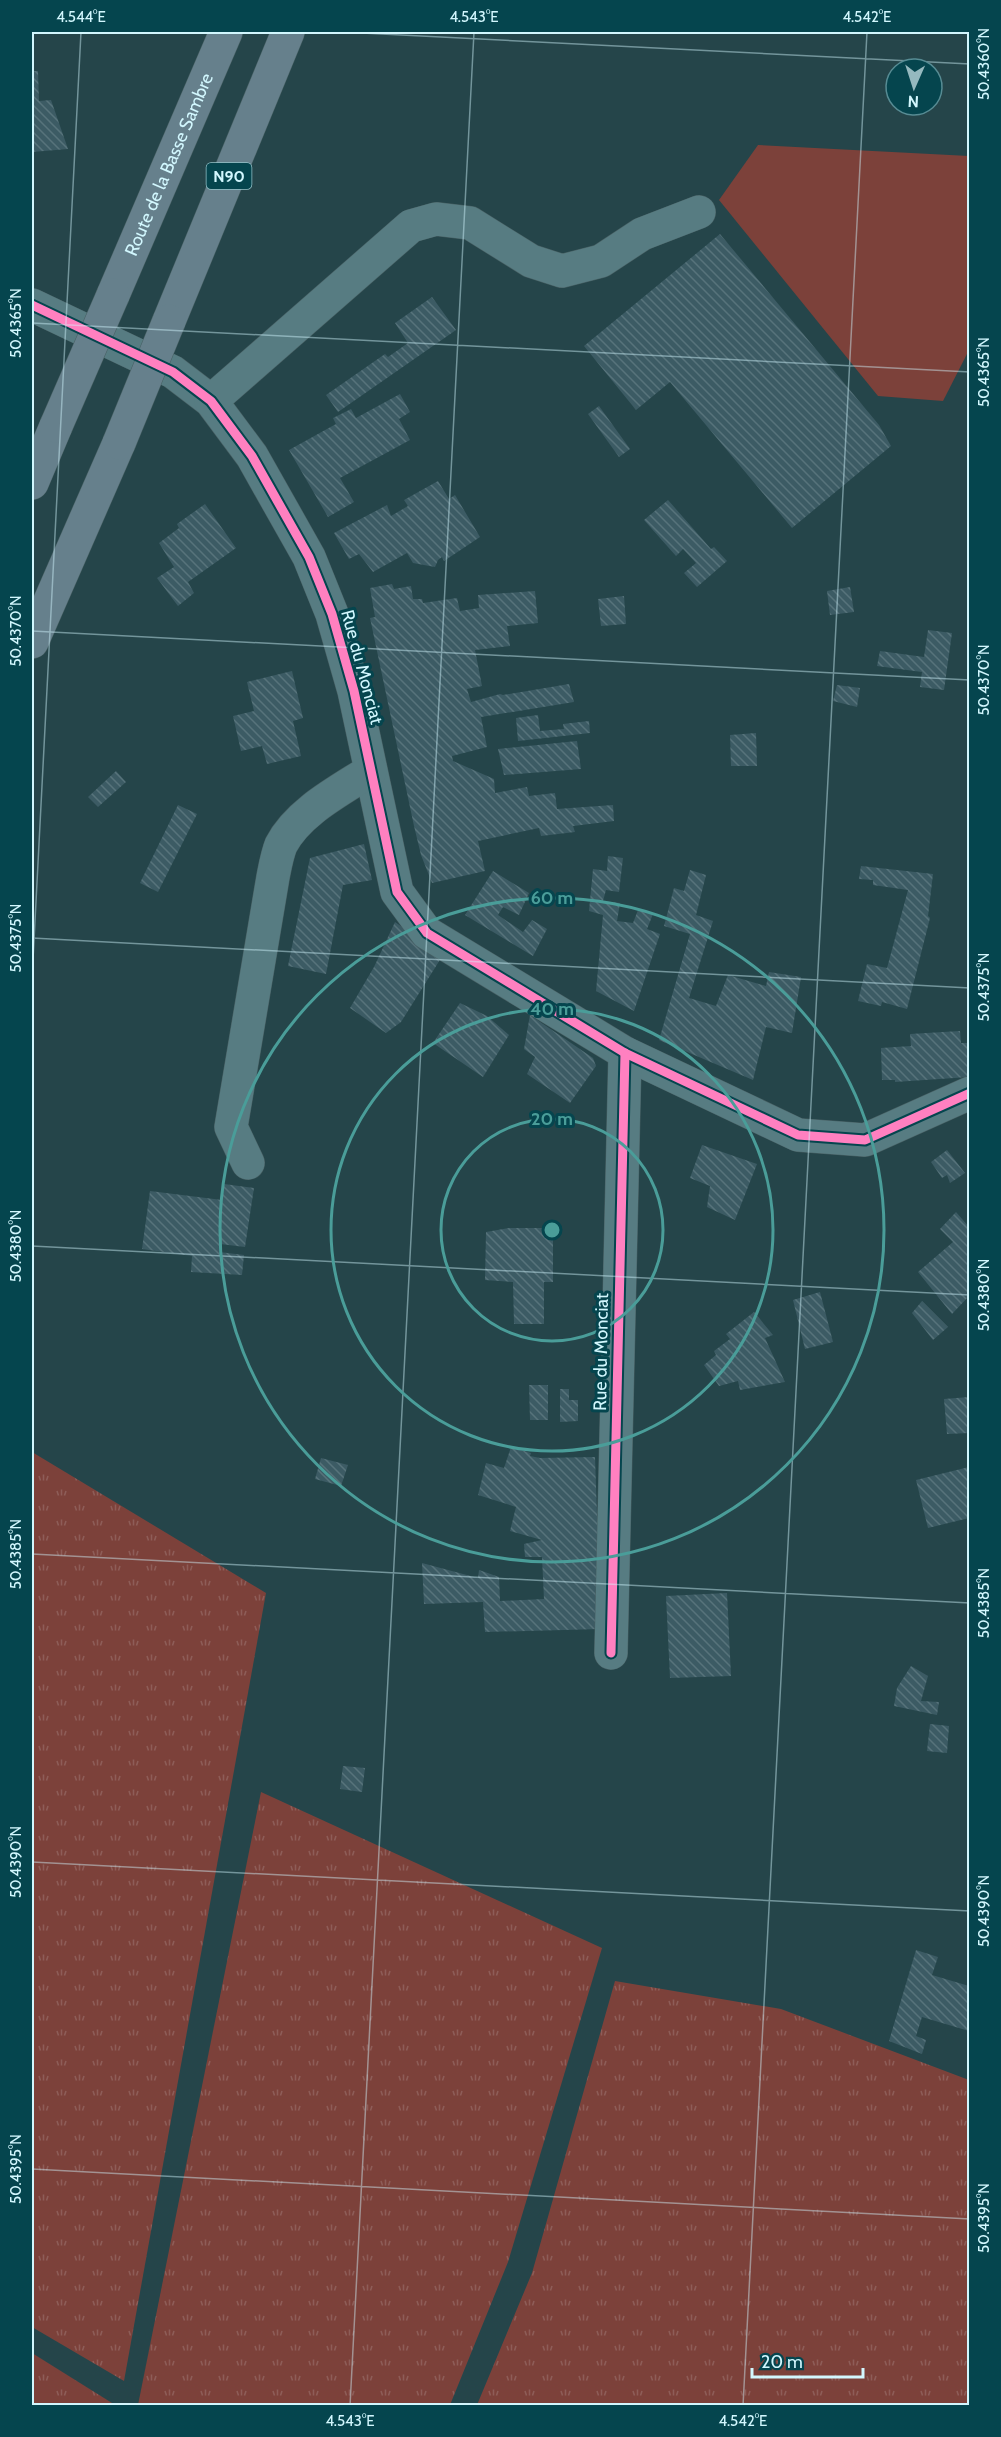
<svg xmlns="http://www.w3.org/2000/svg" width="1001" height="2437" viewBox="0 0 1001 2437" font-family="Cabin,sans-serif">
	<style>
		.grass { fill: url(#grass-tufts) }
		.pitch { fill: #7c413a }
		.building { fill: url(#building-back-hatch) }
		.lines { fill: none; stroke-linecap: round; stroke-linejoin: round }
		.minor-casing { stroke: #486064; stroke-width: 34 }
		.highway-casing { stroke: #486064; stroke-width: 34 }
		.minor { stroke: #577c82; stroke-width: 33 }
		.highway { stroke: #66808c; stroke-width: 33 }
		.highway-bridge-casing { stroke: #486064; stroke-width: 34; stroke-linecap: butt }
		.highway-bridge { stroke: #66808c; stroke-width: 33 }
		.cycleway-casing { stroke: #05454e; stroke-width: 13 }
		.cycleway { stroke: #ff80c0; stroke-width: 9 }
		.ticks { fill: none; stroke: #d2f7fe; stroke-width: 1.5; stroke-opacity: 0.45 }
		.ring { fill: none; stroke: #4a9d99; stroke-width: 3 }
		.labels { text-anchor: middle; stroke-width: 6; stroke-linejoin: round; paint-order: stroke }
		.shield { fill: #05454e; stroke: #94c2c9; stroke-width: 1.5 }
		.shield-label { font-size: 16px; font-weight: bold; fill: #d2f7fe }
		.street-label { font-size: 18px; fill: #d2f7fe; stroke: #05454e }
		.centre { fill: #4a9d99; stroke: #05454e; stroke-width: 3 }
		.ring-label { font-size: 18px; text-anchor: middle; font-weight: bold; fill: #4a9d99; stroke: #05454e; stroke-width: 6; stroke-linejoin: round; paint-order: stroke }
		.neatline { fill: none; stroke: #d2f7fe; stroke-width: 2 }
		.ticks-label { font-size: 15px; text-anchor: middle; fill: #d2f7fe }
	</style>
	<defs>
		<pattern id="grass-tufts" width="24" height="20" patternUnits="userSpaceOnUse" patternTransform="scale(1.5)"><rect width="24" height="20" fill="#7c413a"/><path d="M3 7l-1-3M5 7V3M7 7l1-3M15 17l-1-3M17 17v-4M19 17l1-3" fill="none" stroke="#8e5d58"/></pattern>
		<pattern id="building-back-hatch" width="6" height="6" patternUnits="userSpaceOnUse" patternTransform="scale(1.5)"><rect width="6" height="6" fill="#3c5b64"/><path d="M-1 5l2 2M0 0l6 6M5-1l2 2" fill="none" stroke="#57737b"/></pattern>
	</defs>
	<rect width="100%" height="100%" fill="#25454a"/>
	<g class="grass">
		<polygon points="32,1452 266,1593 124,2381 32,2327"/>
		<polygon points="261,1792 602,1948 508,2262 450,2405 138,2405"/>
		<polygon points="615,1981 781,2009 969,2080 969,2405 477,2405 532,2273"/>
		<polygon points="32,2353 112,2403 107,2406 32,2405"/>
	</g>
	<polygon class="pitch" points="758,145 969,156 969,350 943,401 878,396 719,200"/>
	<g class="building">
		<polygon points="32,71 38,71 39,101 51,100 68,149 32,152"/>
		<polygon points="720,234 879,425 891,446 792,528 670,382 636,410 584,346"/>
		<polygon points="432,297 456,330 338,412 326,395 385,354 388,357 408,343 395,323"/>
		<polygon points="400,394 410,412 399,419 410,440 340,478 354,502 328,517 289,450 336,424 333,418 351,409 356,418"/>
		<polygon points="599,406 630,449 619,457 588,414"/>
		<polygon points="438,481 449,499 455,495 480,537 444,561 442,557 438,560 435,567 413,563 407,553 373,572 359,554 349,559 334,533 387,505 391,516 408,506 404,500"/>
		<polygon points="668,500 711,549 714,547 727,561 697,587 684,573 696,563 683,549 676,556 644,520"/>
		<polygon points="205,504 236,548 188,582 194,593 178,606 157,578 174,567 159,543 179,528 177,524"/>
		<polygon points="392,584 394,589 411,586 413,599 422,599 423,603 457,598 460,611 479,608 478,595 535,591 538,623 507,626 510,646 475,650 482,686 467,689 471,702 500,694 503,695 569,684 574,702 481,717 487,747 452,756 453,761 494,779 495,793 527,787 529,796 555,793 557,809 613,805 614,821 573,826 575,832 541,836 539,828 478,841 485,871 432,883 421,855 414,826 370,618 375,617 370,588"/>
		<polygon points="850,587 854,612 830,615 827,591"/>
		<polygon points="624,596 626,624 601,626 598,599"/>
		<polygon points="928,630 952,633 944,690 920,687 922,672 877,666 880,651 924,657"/>
		<polygon points="292,671 303,718 293,721 301,756 267,764 262,746 241,751 233,716 254,711 247,682"/>
		<polygon points="837,685 860,688 857,707 833,701"/>
		<polygon points="538,715 540,731 564,729 563,724 589,721 590,733 518,741 516,718"/>
		<polygon points="756,733 757,766 731,766 730,735"/>
		<polygon points="577,741 581,769 504,775 498,749"/>
		<polygon points="116,771 126,782 98,807 88,797"/>
		<polygon points="178,805 197,814 158,892 140,883"/>
		<polygon points="364,844 372,880 343,885 326,974 288,966 310,858"/>
		<polygon points="608,856 623,858 619,892 606,890 603,901 620,903 617,921 633,923 638,910 653,914 647,929 660,934 634,1011 596,991 603,915 589,911 593,869 607,871"/>
		<polygon points="861,866 933,874 928,916 930,918 907,1009 882,1002 881,1006 858,1001 867,964 887,968 908,890 873,885 873,880 859,879"/>
		<polygon points="690,870 706,875 696,915 713,921 689,998 716,1006 728,975 766,986 769,972 801,977 792,1033 766,1027 753,1080 659,1040 690,934 664,926 674,888 684,891"/>
		<polygon points="493,871 529,893 519,915 503,907 498,915 523,932 532,920 547,929 533,956 465,915"/>
		<polygon points="395,922 443,955 401,1022 386,1033 350,1008 374,967"/>
		<polygon points="460,1003 487,1016 509,1035 483,1077 433,1043"/>
		<polygon points="530,1015 593,1058 596,1066 570,1103 527,1074 535,1057 524,1049"/>
		<polygon points="960,1031 961,1043 969,1043 969,1077 895,1082 895,1080 882,1080 881,1048 911,1046 910,1034"/>
		<polygon points="702,1145 757,1164 735,1220 707,1207 710,1186 690,1178"/>
		<polygon points="947,1150 965,1173 950,1183 947,1175 942,1178 931,1162"/>
		<polygon points="224,1184 254,1188 245,1247 220,1244 219,1252 244,1255 242,1275 191,1272 192,1256 142,1249 150,1191 222,1200"/>
		<polygon points="956,1212 969,1227 969,1296 952,1314 918,1272 953,1242 940,1229"/>
		<polygon points="509,1228 553,1228 553,1282 544,1282 544,1324 514,1324 513,1282 485,1280 486,1232"/>
		<polygon points="820,1292 833,1342 805,1349 793,1300"/>
		<polygon points="922,1301 948,1327 933,1340 912,1313"/>
		<polygon points="754,1312 773,1335 765,1338 785,1382 740,1390 738,1381 719,1386 704,1365 716,1355 714,1351 730,1339 726,1334"/>
		<polygon points="529,1385 548,1385 548,1420 530,1420"/>
		<polygon points="560,1389 569,1389 569,1400 578,1400 578,1421 560,1422"/>
		<polygon points="969,1397 969,1433 947,1434 944,1399"/>
		<polygon points="511,1447 531,1453 530,1456 540,1458 595,1457 601,1629 485,1632 483,1602 424,1604 422,1563 478,1578 479,1570 499,1577 500,1601 544,1599 542,1557 525,1557 524,1544 542,1540 510,1531 516,1507 478,1495 486,1463 504,1468"/>
		<polygon points="321,1458 348,1465 341,1486 315,1479"/>
		<polygon points="969,1467 969,1518 928,1528 916,1480"/>
		<polygon points="727,1593 731,1676 670,1678 666,1596"/>
		<polygon points="911,1666 928,1676 921,1701 939,1702 937,1715 894,1706 897,1688"/>
		<polygon points="930,1724 949,1726 947,1753 927,1751"/>
		<polygon points="343,1766 365,1768 362,1792 340,1789"/>
		<polygon points="916,1950 938,1957 932,1975 969,1986 969,2031 922,2017 916,2036 926,2040 922,2054 889,2041"/>
	</g>
	<g class="lines">
		<defs>
			<g id="minor">
				<polyline points="32,305 173,372 211,401 252,456 309,557 332,614 354,691 397,892 427,933 625,1053 798,1135 865,1140 970,1093"/>
				<polyline points="211,401 411,226 436,219 470,223 531,261 562,271 601,261 642,234 699,212"/>
				<path d="M248 1163 231 1127 273 877C275 867 277 855 281 845 298 812 339 791 370 771"/>
				<polyline points="611,1653 625,1053"/>
			</g>
			<g id="highway">
				<path id="s1" d="M113 295 226 32"/>
				<polyline points="169,321 288,32"/>
				<polyline points="32,483 56,426"/>
				<polyline points="32,642 119,443"/>
			</g>
		</defs>
		<use href="#minor" class="minor-casing"/>
		<use href="#highway" class="highway-casing"/>
		<use href="#minor" class="minor"/>
		<use href="#highway" class="highway"/>
		<defs>
			<g id="highway-bridge">
				<polyline points="56,426 113,295"/>
				<polyline points="119,443 169,321"/>
			</g>
		</defs>
		<use href="#highway-bridge" class="highway-bridge-casing"/>
		<use href="#highway-bridge" class="highway-bridge"/>
		<defs>
			<g id="cycleway">
				<polyline points="32,305 173,372 211,401 252,456 309,557 332,614 354,691 397,892 427,933 625,1053 798,1135 865,1140 970,1093"/>
				<polyline points="611,1653 625,1053"/>
			</g>
		</defs>
		<use href="#cycleway" class="cycleway-casing"/>
		<use href="#cycleway" class="cycleway"/>
	</g>
	<path class="ticks" d="M342 32 970 64M32 323 970 372M32 631 970 680M32 938 970 988M32 979 81 32M32 1246 970 1295M32 1554 970 1603M32 1862 970 1911M32 2169 970 2219M350 2406 474 32M743 2406 867 32"/>
	<g class="ring">
		<circle cx="552" cy="1230" r="111"/>
		<circle cx="552" cy="1230" r="221"/>
		<circle cx="552" cy="1230" r="332"/>
	</g>
	<g class="labels">
		<rect class="shield" x="206.5" y="163" width="45" height="26" rx="4.5"/>
		<g class="shield-label">
			<text x="229" y="182">N90</text>
		</g>
		<g class="street-label">
			<text dy="6" stroke="none"><textPath href="#s1" startOffset="142">Route de la Basse Sambre</textPath></text>
			<text transform="translate(362 667) rotate(75)" y="6">Rue du Monciat</text>
			<text transform="translate(601 1352) rotate(-89)" y="6">Rue du Monciat</text>
		</g>
	</g>
	<circle cx="552" cy="1230" r="9" class="centre"/>
	<g class="ring-label">
		<text x="552" y="904">60 m</text>
		<text x="552" y="1015">40 m</text>
		<text x="552" y="1125">20 m</text>
	</g>
	<rect width="1001" height="2437" fill="none" stroke="#05454e" stroke-width="66"/>
	<g transform="translate(914 87) rotate(183)"><circle r="28" fill="#05454e" stroke="#578c94" stroke-width="1.5"/>
	<path d="M0-4.5L10 22L0 15L-10 22Z" fill="#95b9bf"/>
	<text y="-9" font-size="16" font-weight="bold" text-anchor="middle" fill="#d2f7fe">N</text>
	</g>
	<path d="M752 2368v9h111v-9" fill="none" stroke="#d2f7fe" stroke-width="3"/>
	<text x="761" y="2368" font-size="18" fill="#d2f7fe" stroke="#05454e" stroke-width="4.5" paint-order="stroke">20 m</text>
	<rect x="33" y="33" width="935" height="2371" class="neatline"/>
	<g class="ticks-label">
		<text x="81" y="22">4.544°E</text>
		<text x="474" y="22">4.543°E</text>
		<text x="867" y="22">4.542°E</text>
		<text transform="translate(984 64) rotate(-90)" y="5">50.4360°N</text>
		<text transform="translate(16 323) rotate(-90)" y="5">50.4365°N</text>
		<text transform="translate(984 372) rotate(-90)" y="5">50.4365°N</text>
		<text transform="translate(16 631) rotate(-90)" y="5">50.4370°N</text>
		<text transform="translate(984 680) rotate(-90)" y="5">50.4370°N</text>
		<text transform="translate(16 938) rotate(-90)" y="5">50.4375°N</text>
		<text transform="translate(984 987) rotate(-90)" y="5">50.4375°N</text>
		<text transform="translate(16 1246) rotate(-90)" y="5">50.4380°N</text>
		<text transform="translate(984 1295) rotate(-90)" y="5">50.4380°N</text>
		<text transform="translate(16 1554) rotate(-90)" y="5">50.4385°N</text>
		<text transform="translate(984 1603) rotate(-90)" y="5">50.4385°N</text>
		<text transform="translate(16 1862) rotate(-90)" y="5">50.4390°N</text>
		<text transform="translate(984 1911) rotate(-90)" y="5">50.4390°N</text>
		<text transform="translate(16 2169) rotate(-90)" y="5">50.4395°N</text>
		<text transform="translate(984 2218) rotate(-90)" y="5">50.4395°N</text>
		<text x="350" y="2426">4.543°E</text>
		<text x="743" y="2426">4.542°E</text>
	</g>
</svg>
